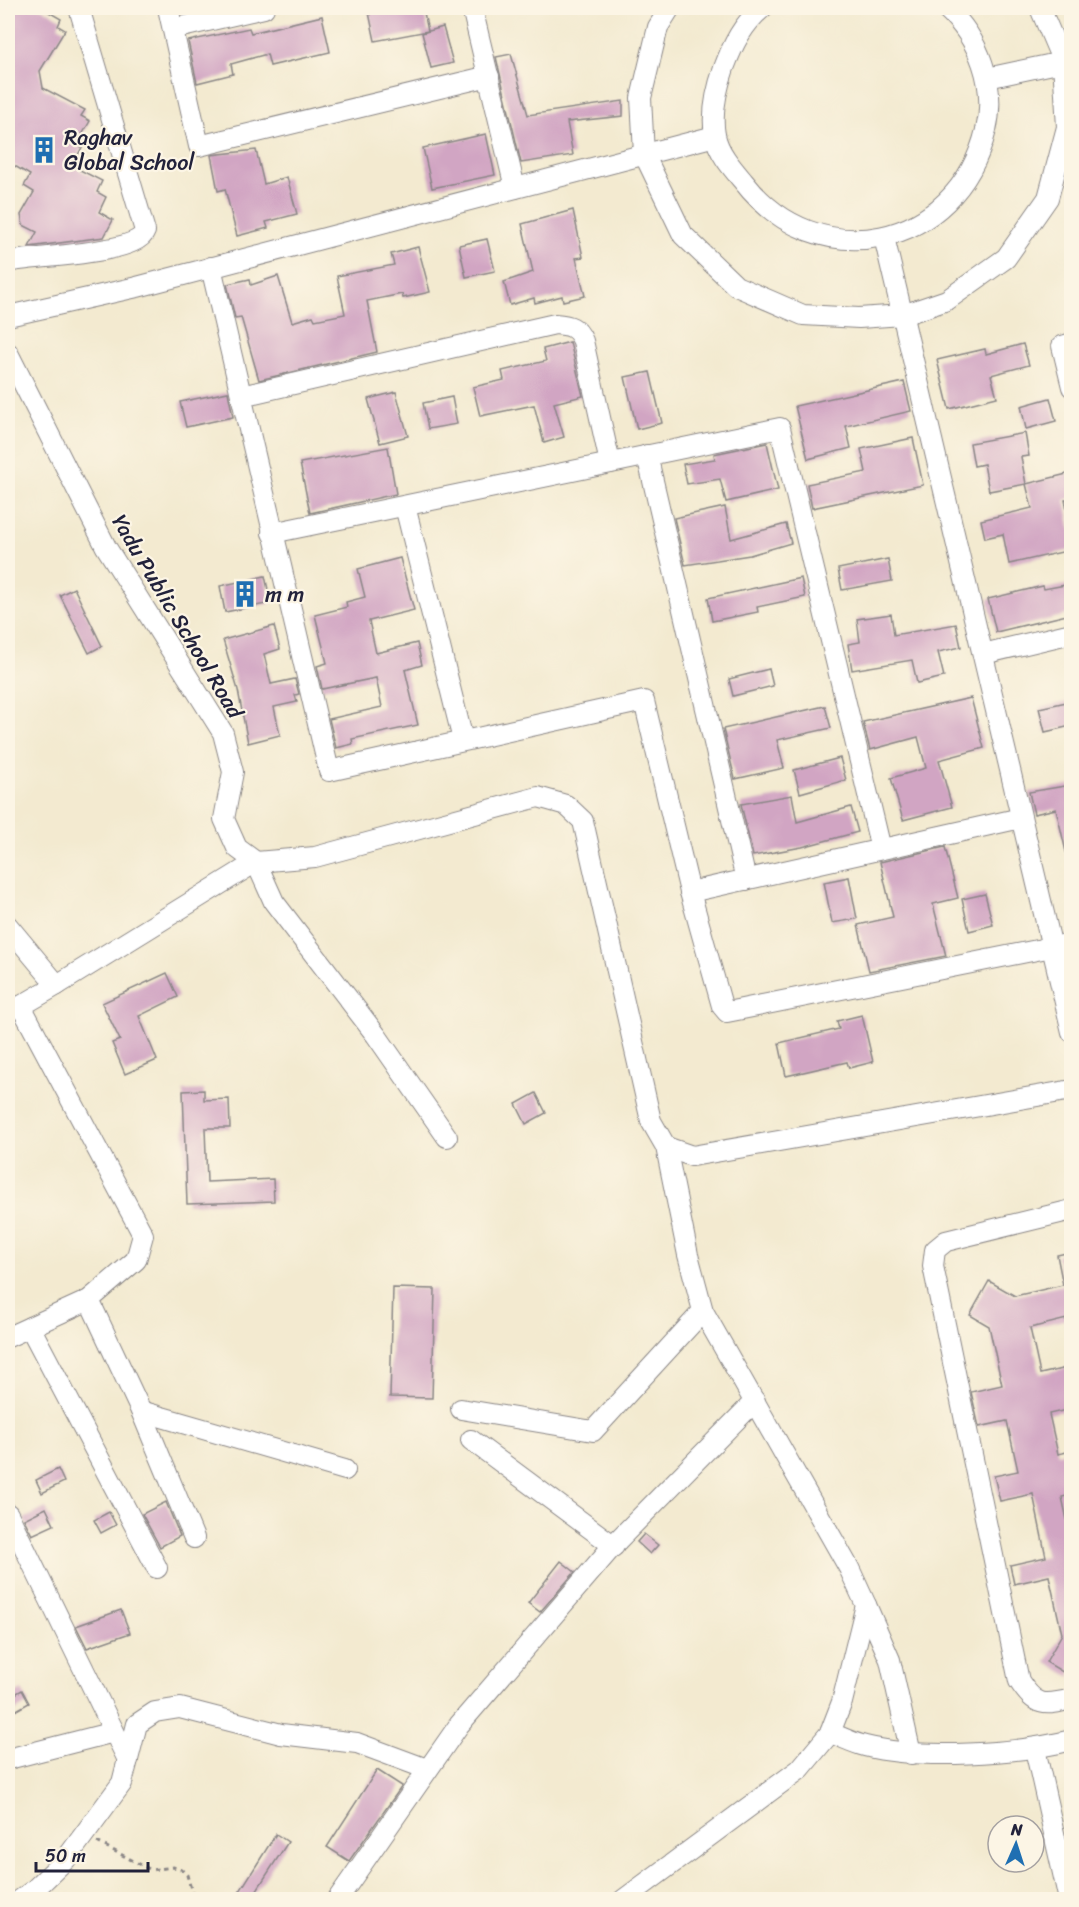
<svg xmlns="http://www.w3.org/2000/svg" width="1079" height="1907" viewBox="0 0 1079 1907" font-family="Sriracha,sans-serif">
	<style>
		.building { fill: #d1a5c3 }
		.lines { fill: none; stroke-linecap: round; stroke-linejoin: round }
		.minor-casing { stroke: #8a8686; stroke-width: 22 }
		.path { stroke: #8a8686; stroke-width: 3; stroke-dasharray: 4.5 4.5; stroke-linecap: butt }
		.minor { stroke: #fff; stroke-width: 20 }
		.labels { text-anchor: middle; stroke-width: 4.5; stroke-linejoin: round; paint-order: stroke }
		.poi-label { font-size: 22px; fill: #22223b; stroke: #fcf5e5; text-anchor: start }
		.street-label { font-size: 22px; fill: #22223b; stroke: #fcf5e5 }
	</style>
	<rect width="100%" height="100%" fill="#fcf5e5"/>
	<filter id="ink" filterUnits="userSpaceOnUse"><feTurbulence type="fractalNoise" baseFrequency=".0167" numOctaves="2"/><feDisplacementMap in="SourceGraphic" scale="12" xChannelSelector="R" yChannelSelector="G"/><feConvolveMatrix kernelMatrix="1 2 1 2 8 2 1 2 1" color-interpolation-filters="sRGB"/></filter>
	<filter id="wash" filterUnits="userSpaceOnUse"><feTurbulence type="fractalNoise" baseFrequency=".008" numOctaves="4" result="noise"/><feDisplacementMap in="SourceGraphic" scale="24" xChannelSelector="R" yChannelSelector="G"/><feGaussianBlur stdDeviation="1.35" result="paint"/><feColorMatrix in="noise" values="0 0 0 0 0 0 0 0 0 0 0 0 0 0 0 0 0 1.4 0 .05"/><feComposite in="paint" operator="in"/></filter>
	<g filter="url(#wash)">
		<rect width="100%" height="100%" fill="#f3ead0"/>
		<g id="blocks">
			<g class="building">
				<polygon points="8,8 42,8 61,19 58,26 65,30 40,71 43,88 85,110 81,116 90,121 82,135 87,138 72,166 102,181 97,192 106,197 99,212 113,220 104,237 29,247 37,232 23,225 21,215 34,192 24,186 30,175 8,162"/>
				<polygon points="368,8 423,8 428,31 375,41"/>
				<polygon points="322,16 330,52 270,66 267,54 231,64 233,74 197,83 188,41 249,28 251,33"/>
				<polygon points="443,27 453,63 431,68 422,33"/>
				<polygon points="511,54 528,115 623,101 623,116 567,122 573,155 521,163 496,57"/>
				<polygon points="486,134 495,175 432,188 423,148"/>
				<polygon points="256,150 264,184 287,177 297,214 266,222 268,228 237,236 225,189 218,191 211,155"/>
				<polygon points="573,210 583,257 576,258 585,296 563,301 562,296 535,303 534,298 510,305 504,282 533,272 522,224"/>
				<polygon points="487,239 495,271 466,277 459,245"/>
				<polygon points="418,247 430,292 403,298 402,294 367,301 377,352 259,380 241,317 235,318 227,284 250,279 251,285 278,276 292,322 313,316 315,320 345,314 337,276 394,265 391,254"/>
				<polygon points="570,342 583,396 554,403 564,437 544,443 534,405 480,416 473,387 504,380 502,371 546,361 543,349"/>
				<polygon points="1023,344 1029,365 991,375 997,397 949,409 937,360 985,349 986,354"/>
				<polygon points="650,372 662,423 637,429 625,377"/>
				<polygon points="904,382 911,411 846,426 851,448 808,459 795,406"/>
				<polygon points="228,392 233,417 186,427 180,402"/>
				<polygon points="396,392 408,436 380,443 368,399"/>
				<polygon points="452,397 457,424 428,429 423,403"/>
				<polygon points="1050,398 1056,421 1026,429 1021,406"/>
				<polygon points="1025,433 1029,456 1021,457 1026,484 989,491 984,464 974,466 970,443"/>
				<polygon points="913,438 923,485 812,508 807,484 866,472 861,449"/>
				<polygon points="767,443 778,490 726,502 720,479 687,484 683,464 715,459 714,454"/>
				<polygon points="388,447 396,494 310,513 300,463"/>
				<polygon points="1071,473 1071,498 1065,500 1071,530 1071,550 1009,564 1003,534 985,538 981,520 1032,508 1026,484"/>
				<polygon points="725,507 731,539 786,524 791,543 750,555 685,565 674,518"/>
				<polygon points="400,558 414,610 369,621 376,653 417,643 422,665 405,670 418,725 352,739 353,744 336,748 329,719 382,707 376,678 322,689 317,666 327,663 315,615 347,607 346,602 365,597 358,569"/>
				<polygon points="888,559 892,581 842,590 838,569"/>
				<polygon points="265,576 271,603 225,612 220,586"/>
				<polygon points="801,578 805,597 757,607 758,612 712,621 708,598"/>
				<polygon points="1071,584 1071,614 996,632 988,599 1043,586 1044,589"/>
				<polygon points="74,588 102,646 89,653 60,595"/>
				<polygon points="891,614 894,635 956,624 961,647 938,652 944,677 917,683 912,660 852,670 848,644 860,642 857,619"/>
				<polygon points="274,626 280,649 264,654 271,684 295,679 299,694 295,695 297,702 274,707 280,735 248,743 238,690 223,640"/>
				<polygon points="769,669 773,686 733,696 729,679"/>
				<polygon points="971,698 984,748 939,760 952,807 903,820 891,778 926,768 918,737 870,750 863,722"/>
				<polygon points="1071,701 1071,726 1045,732 1039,708"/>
				<polygon points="825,706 831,728 777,740 784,768 735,779 723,729"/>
				<polygon points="840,758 846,780 800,793 794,770"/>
				<polygon points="1071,785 1071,856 1067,856 1056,809 1034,814 1029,792"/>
				<polygon points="792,795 797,822 851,807 858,832 802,847 753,856 741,804"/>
				<polygon points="945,847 958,898 933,904 946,956 869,971 858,925 893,917 880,862"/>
				<polygon points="849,877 857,919 832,923 824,882"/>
				<polygon points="985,894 993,925 969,931 962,899"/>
				<polygon points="167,973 178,997 139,1016 157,1060 125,1074 112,1043 120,1040 102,1003"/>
				<polygon points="862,1015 873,1062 849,1068 847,1062 786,1076 779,1043 839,1029 837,1021"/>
				<polygon points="204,1090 204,1100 229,1099 230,1128 205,1128 207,1182 273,1179 274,1201 187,1204 183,1091"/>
				<polygon points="536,1093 546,1113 526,1124 516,1104"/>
				<polygon points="1071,1252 1071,1318 1030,1328 1040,1374 1071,1367 1071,1409 1049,1414 1058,1454 1071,1451 1071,1495 1062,1497 1071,1538 1071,1677 1046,1662 1062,1634 1049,1576 1014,1584 1010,1565 1046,1557 1033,1494 1000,1501 994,1476 1018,1471 1007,1421 979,1427 971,1392 1002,1385 989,1326 970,1315 989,1281 1015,1296 1063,1285 1057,1255"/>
				<polygon points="393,1288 435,1289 432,1398 390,1397"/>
				<polygon points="58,1469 64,1482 42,1493 36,1480"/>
				<polygon points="166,1502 180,1536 160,1547 142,1514"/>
				<polygon points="46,1508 54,1525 32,1535 24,1519"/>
				<polygon points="109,1512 116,1525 101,1533 94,1520"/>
				<polygon points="644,1534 658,1545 650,1554 637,1542"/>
				<polygon points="561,1561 575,1572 540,1612 528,1603"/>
				<polygon points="121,1610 130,1633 87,1648 76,1626"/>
				<polygon points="22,1690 29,1703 8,1715 8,1698"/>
				<polygon points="377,1770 402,1786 349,1861 327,1847"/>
				<polygon points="276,1834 288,1842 251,1899 235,1899"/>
			</g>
		</g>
	</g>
	<g filter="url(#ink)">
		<use href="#blocks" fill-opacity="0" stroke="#8a8686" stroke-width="1.5"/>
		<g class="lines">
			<defs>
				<g id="minor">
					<polyline points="168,8 199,146 489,76"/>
					<polyline points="472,8 515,188"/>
					<polyline points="670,8 658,27 641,98 644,154 683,235 736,286 803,315 859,318 903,315 947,300 1006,258 1048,198 1067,127 1063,62 1040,8"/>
					<path d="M762 8C743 24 733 44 724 68 717 88 711 113 715 135 718 152 732 168 743 181 817 278 957 249 986 130 997 86 979 38 946 8"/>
					<polyline points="173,29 264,8"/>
					<polyline points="987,78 1072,60"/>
					<polyline points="884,237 1072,1032"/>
					<path d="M8 262C31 256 137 255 145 231L79 8"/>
					<polyline points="211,267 329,771 644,701 690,892 722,1006 727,1012 1072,943"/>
					<polyline points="8,316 137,287 715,136"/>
					<polyline points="1072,343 1062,346 1072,387"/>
					<polyline points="8,353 106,547 223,733 233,772 224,819 237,848 256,862 274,902 376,1035 447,1137"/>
					<path d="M241 396 555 324C570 325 577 327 583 341L610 463"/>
					<polyline points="647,455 746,880"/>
					<polyline points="405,506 463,740"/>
					<polyline points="272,533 780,428 881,849"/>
					<polyline points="983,654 1072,633"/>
					<polyline points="690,892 1021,818"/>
					<polyline points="8,926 57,985"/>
					<polyline points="8,1009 21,1006 57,985 256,862 315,857 538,797 566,805 583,821 651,1121 666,1147 692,1156 1072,1090"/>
					<path d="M1072 1210 946 1241 935 1250 933 1266 1019 1681C1036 1707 1044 1706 1072 1699"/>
					<polyline points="89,1300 141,1411 194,1538"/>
					<polyline points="30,1327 157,1568"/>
					<polyline points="8,1337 89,1300 136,1260 143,1235 21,1006"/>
					<polyline points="461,1409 593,1431 703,1311"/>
					<polyline points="141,1411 345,1470"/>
					<polyline points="471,1440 614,1546"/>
					<polyline points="8,1514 128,1760"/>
					<polyline points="866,1605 890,1660 911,1754"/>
					<path d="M830 1733C842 1737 853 1743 865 1746 920 1760 1017 1754 1072 1740"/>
					<polyline points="1035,1749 1069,1900"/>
					<polyline points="8,1759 114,1732"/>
					<polyline points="20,1900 35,1889 66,1859 122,1783 137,1724 155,1712 180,1708 281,1734 357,1743 427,1769"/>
					<polyline points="337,1900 459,1725 618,1540 755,1401"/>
					<polyline points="623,1900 800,1769 830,1733 842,1702 866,1605 849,1568 703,1311 688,1255 666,1147"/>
				</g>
			</defs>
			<use href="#minor" class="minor-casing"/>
			<polyline class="path" points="97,1842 151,1870 173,1867 181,1869 187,1875 193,1896"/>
			<use href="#minor" class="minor"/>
		</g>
	</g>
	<defs>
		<symbol id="building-bare" viewBox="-9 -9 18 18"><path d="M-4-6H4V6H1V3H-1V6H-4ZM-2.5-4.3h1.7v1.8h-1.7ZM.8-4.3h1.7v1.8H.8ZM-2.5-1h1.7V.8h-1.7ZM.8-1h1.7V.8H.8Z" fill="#1f6fb2" stroke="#fcf5e5" stroke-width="2.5" paint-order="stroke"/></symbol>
	</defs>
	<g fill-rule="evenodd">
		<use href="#building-bare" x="25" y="131" width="38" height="38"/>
		<use href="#building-bare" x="226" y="575" width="38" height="38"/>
	</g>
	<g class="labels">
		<g class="poi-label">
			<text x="64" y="145">Raghav<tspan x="64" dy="25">Global School</tspan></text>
			<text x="265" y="602">m m</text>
		</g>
		<g class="street-label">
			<text transform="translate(178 616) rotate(59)" y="8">Yadu Public School Road</text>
		</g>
	</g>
	<rect width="1079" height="1907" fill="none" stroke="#fcf5e5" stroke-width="30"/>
	<g transform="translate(1016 1844) rotate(3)"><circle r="28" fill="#fcf5e5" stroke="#a5a1a1" stroke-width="1.5"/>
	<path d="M0-4.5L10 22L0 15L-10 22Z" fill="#1f6fb2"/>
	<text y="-9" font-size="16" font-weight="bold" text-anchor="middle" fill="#22223b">N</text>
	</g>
	<path d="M36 1862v9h112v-9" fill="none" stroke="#22223b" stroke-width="3"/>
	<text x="45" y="1862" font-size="18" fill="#22223b" stroke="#fcf5e5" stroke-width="4.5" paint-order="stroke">50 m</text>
</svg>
